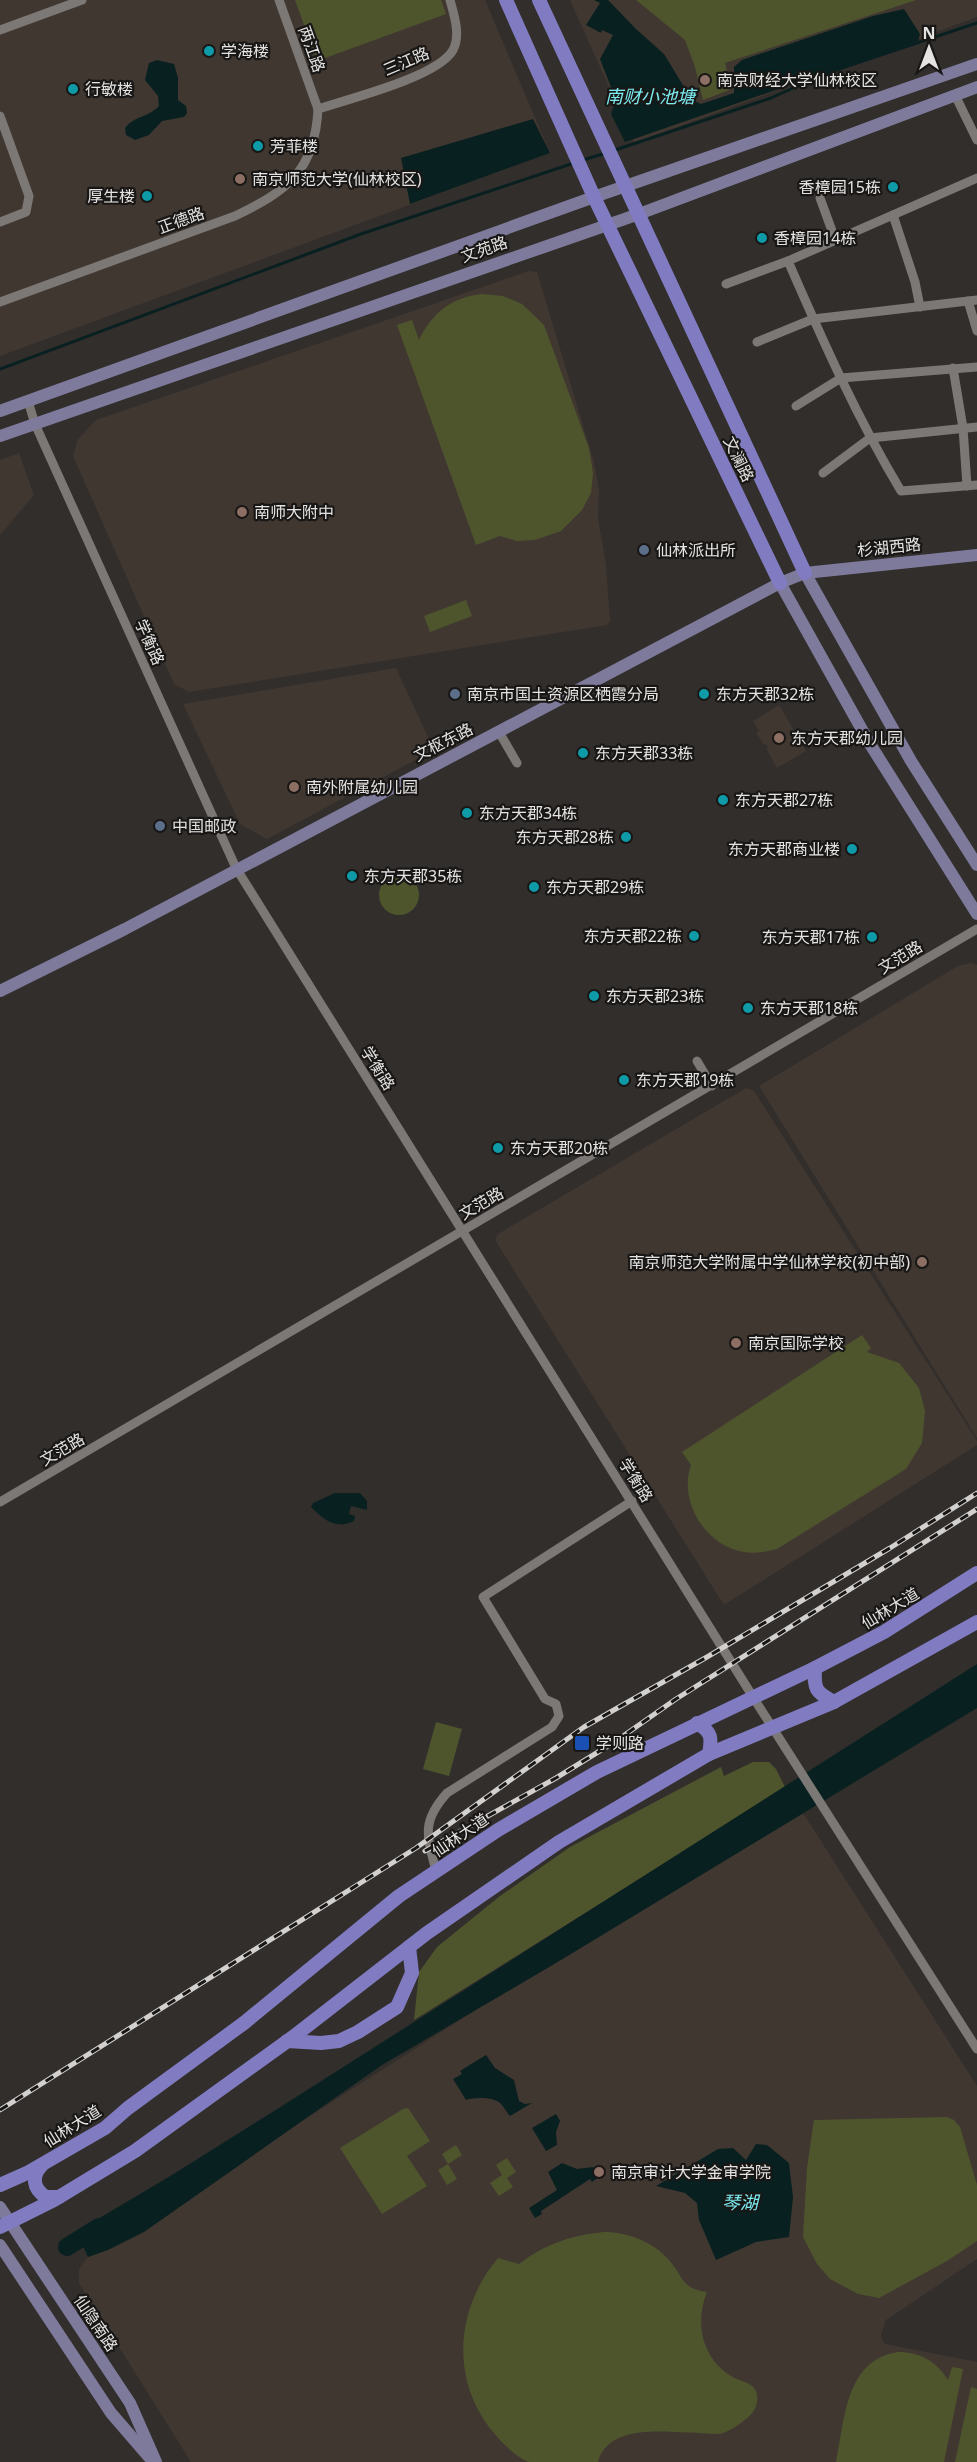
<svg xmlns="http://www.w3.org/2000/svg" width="977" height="2462" viewBox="0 0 977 2462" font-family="'Noto Sans','Noto Sans SC',sans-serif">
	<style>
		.built { fill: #403731 }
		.green { fill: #4e552d }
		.water { fill: #092021 }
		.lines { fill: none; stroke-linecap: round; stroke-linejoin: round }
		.stream { stroke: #092021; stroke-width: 3 }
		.river { stroke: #092021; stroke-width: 18 }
		.street { stroke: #7c7875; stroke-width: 9 }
		.secondary { stroke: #7e7a9b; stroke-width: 12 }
		.primary { stroke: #817cc1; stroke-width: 14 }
		.rail-casing { stroke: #d3d1cf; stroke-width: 5 }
		.rail { stroke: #181716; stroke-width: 3; stroke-dasharray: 9; stroke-linecap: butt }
		.culture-dot { fill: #0f9aa8; stroke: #181716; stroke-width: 2 }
		.education-dot { fill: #8d6e63; stroke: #181716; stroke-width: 2 }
		.service-dot { fill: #5c6f8a; stroke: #181716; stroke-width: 2 }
		.transit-dot { fill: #1a4fb4; stroke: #181716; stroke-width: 2 }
		.labels { text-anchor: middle; stroke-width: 4.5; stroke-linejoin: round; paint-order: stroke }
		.street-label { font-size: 16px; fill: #e5e3e1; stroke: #181716 }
		.poi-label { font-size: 16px; fill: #e5e3e1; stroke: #181716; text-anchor: start }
		.water-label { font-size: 18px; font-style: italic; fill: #7bebf0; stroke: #181716 }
	</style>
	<rect width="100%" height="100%" fill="#322e2c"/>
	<g class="built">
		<polygon points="0,0 485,0 550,153 0,356"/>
		<polygon points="570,0 977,0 977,17 634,143"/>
		<polygon points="529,271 537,272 594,462 599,490 598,519 606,565 610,621 607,625 189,692 174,684 73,456 78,439 96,420"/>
		<polygon points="19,453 34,495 0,535 0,460"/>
		<polygon points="396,668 434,750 267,839 240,824 183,704"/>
		<polygon points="779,705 806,751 777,768 766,748 768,747 766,744 764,745 756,733 759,731 753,721"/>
		<polygon points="971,963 977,965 977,1438 759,1086 958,966"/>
		<polygon points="746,1088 754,1091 977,1441 977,1445 724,1605 495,1240 498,1234"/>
		<polygon points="784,1813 801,1813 805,1816 977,2086 977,2259 886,2320 881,2334 881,2338 885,2344 977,2362 977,2462 191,2462 79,2283 79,2270 86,2259"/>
	</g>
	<g class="green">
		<polygon points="295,0 441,0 446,14 317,61"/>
		<polygon points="636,0 916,0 725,63 732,89 703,100 695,67 685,40"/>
		<path d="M482 294 503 296 522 304 544 325 589 448 593 473 591 493 582 510 561 531 535 540 517 541 500 536 476 545 397 325 412 320 419 340C432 313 452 297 482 294Z"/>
		<polygon points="466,600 472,616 430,632 424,616"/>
		<circle cx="399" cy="895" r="20"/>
		<path d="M862 1335 871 1348 867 1352 899 1363 919 1388 925 1411 922 1443 906 1469 777 1549C765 1552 755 1554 744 1552 706 1546 678 1502 691 1465L682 1452Z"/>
		<polygon points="436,1722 462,1729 449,1776 423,1769"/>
		<polygon points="753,1762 769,1762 776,1769 786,1789 772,1796 414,2020 419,1972 437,1947 500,1896 570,1847 721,1767 724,1776"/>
		<polygon points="408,2108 430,2141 407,2156 427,2186 382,2214 340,2148 403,2109"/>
		<polygon points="947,2117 954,2120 960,2127 977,2185 977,2241 947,2261 879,2298 858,2294 830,2279 817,2264 803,2237 807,2168 814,2120"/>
		<polygon points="456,2145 462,2155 448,2164 457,2179 447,2185 438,2170 448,2164 442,2154"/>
		<polygon points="507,2158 516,2172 507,2178 513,2187 499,2196 490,2183 502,2175 496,2165"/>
		<path d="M604 2232C627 2232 654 2242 669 2260 684 2277 680 2288 707 2292 695 2321 701 2355 728 2374 735 2380 746 2381 752 2386 760 2392 758 2405 753 2412 748 2419 732 2430 723 2433 717 2435 707 2433 700 2433 669 2433 609 2422 598 2462 583 2462 541 2462 529 2462 517 2458 502 2443 494 2433 450 2381 455 2309 498 2258L519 2264C545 2244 572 2235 604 2232Z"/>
		<path d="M898 2352C920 2352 936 2361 948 2380L952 2367 963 2369 944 2462H836C845 2420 845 2360 898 2352Z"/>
		<polygon points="971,2387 977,2389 977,2462 955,2462"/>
	</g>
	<g class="water">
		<polygon points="594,0 608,0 636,29 664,54 692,100 701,104 734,93 734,67 742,60 873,16 904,9 920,34 918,41 625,142 611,114 616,100 600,59 613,35 602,30 601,33 586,25 600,3"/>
		<path d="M157 60 174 64 178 78V100L186 106 187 113 184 117 162 121 149 135 135 140 126 135 125 128C134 116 149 117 159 106L158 96 145 80 149 63Z"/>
		<polygon points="533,119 550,153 410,204 401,158"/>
		<path d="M335 1493H360L367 1501V1510L351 1506 349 1514 355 1516 354 1521C336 1530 324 1520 311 1507L313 1503Z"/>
		<polygon points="977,1664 977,1708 556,1963 382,2065 144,2232 108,2250 88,2257 76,2232 172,2175 282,2106"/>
		<path d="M486 2055 495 2068 514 2080 519 2101 525 2104 532 2103 510 2116C507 2113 504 2107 501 2104 495 2097 475 2097 466 2100L453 2079 462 2074 460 2071Z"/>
		<polygon points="556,2114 560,2121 556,2132 557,2145 546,2151 532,2128"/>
		<polygon points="756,2144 767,2145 789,2163 793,2197 789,2237 756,2242 716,2260 699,2220 697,2203 685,2193 656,2186 718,2149 733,2148 746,2160"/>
		<polygon points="562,2163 577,2169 593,2167 599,2177 592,2182 590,2179 541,2211 542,2214 535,2218 529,2208 557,2190 548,2172"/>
	</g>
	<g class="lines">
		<g class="stream">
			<polyline points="612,151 771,98 824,74 977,23"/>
			<polyline points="583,160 606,153"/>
			<polyline points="0,369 361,234 574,163"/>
		</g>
		<polyline class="river" points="67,2247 99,2227"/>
		<g class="street">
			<polyline points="0,30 82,0"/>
			<polyline points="955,95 977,140"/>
			<path d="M318 109C348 99 438 77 453 50 461 35 454 15 450 0"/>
			<polyline points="0,116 29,196 26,212 0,222"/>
			<polyline points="820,198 835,239"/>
			<polyline points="893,215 915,282 920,307"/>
			<path d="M788 261C822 339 857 418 901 491L977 485"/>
			<polyline points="726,284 788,261 977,178"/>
			<polyline points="968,301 977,331"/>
			<path d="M0 302 235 216C287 191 315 171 318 109L279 0"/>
			<polyline points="757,342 813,319 977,300"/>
			<polyline points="953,368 963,428 967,486"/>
			<polyline points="28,401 35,424 236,868 753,1697 977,2049"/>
			<polyline points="796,406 841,378 977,367"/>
			<polyline points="823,473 870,438 977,427"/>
			<polyline points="499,732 517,763"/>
			<polyline points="697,1061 712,1086"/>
			<polyline points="0,1502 977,929"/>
			<path d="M436 1871C427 1836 421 1822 447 1793L552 1727 559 1716 556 1704 545 1699 483 1597 632 1501"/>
		</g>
		<g class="secondary">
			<polyline points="0,411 594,197 977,64"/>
			<polyline points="0,436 639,214 977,87"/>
			<polyline points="805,573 911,761 977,865"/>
			<polyline points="780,583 870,744 977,914"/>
			<polyline points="0,991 125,929 780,583 805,573 977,555"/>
			<polyline points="0,2207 130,2403 156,2462"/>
			<polyline points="0,2245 111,2413 149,2457"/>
		</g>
		<g class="primary">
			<polyline points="506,0 594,197 780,583"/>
			<polyline points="539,0 805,573"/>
			<path d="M815 1668C814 1689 815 1692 834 1702"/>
			<path d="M697 1723C712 1732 712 1738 709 1754"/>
			<polyline points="287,2041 321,2043 339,2041 358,2032 397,2007 412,1973 409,1947"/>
			<path d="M42 2165C31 2176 33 2189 46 2197H59"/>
			<polyline points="0,2185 27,2173 105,2128 128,2108 244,2023 399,1896 498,1830 597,1772 815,1668 884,1632 977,1573"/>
			<polyline points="0,2227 54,2200 135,2151 293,2037 427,1933 559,1842 709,1754 834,1702 977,1622"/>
		</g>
		<defs>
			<g id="rail">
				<polyline points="425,1851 556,1778 616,1741 676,1699 977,1509"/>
				<polyline points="0,2110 416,1848 584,1727 707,1657 890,1548 977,1493"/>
			</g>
		</defs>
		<use href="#rail" class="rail-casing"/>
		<use href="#rail" class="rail"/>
	</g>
	<g class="culture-dot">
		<circle cx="209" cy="51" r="6"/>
		<circle cx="73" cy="89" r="6"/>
		<circle cx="258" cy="146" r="6"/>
		<circle cx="893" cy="187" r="6"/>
		<circle cx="147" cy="196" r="6"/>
		<circle cx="762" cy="238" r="6"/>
		<circle cx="704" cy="694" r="6"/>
		<circle cx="583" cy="753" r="6"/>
		<circle cx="723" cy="800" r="6"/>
		<circle cx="467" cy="813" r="6"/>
		<circle cx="626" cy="837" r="6"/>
		<circle cx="852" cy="849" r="6"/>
		<circle cx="352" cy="876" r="6"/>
		<circle cx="534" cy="887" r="6"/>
		<circle cx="694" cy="936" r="6"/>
		<circle cx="872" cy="937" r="6"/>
		<circle cx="594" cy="996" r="6"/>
		<circle cx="748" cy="1008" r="6"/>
		<circle cx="624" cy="1080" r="6"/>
		<circle cx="498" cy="1148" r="6"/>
	</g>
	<g class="education-dot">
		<circle cx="705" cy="80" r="6"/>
		<circle cx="240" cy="179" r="6"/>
		<circle cx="242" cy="512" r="6"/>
		<circle cx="779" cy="738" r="6"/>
		<circle cx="294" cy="787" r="6"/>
		<circle cx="922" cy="1262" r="6"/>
		<circle cx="736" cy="1343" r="6"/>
		<circle cx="599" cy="2172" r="6"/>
	</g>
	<g class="service-dot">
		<circle cx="644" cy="550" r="6"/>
		<circle cx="455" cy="694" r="6"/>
		<circle cx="160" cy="826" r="6"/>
	</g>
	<rect class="transit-dot" x="574" y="1735" width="16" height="16" rx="3"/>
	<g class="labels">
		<g class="street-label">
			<text transform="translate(312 49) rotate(70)" y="6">两江路</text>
			<text transform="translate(406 61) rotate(-23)" y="6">三江路</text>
			<text transform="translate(181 220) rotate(-20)" y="6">正德路</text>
			<text transform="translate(484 249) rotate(-19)" y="6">文苑路</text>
			<text transform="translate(739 459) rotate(64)" y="6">文澜路</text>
			<text transform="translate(889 547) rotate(-6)" y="6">杉湖西路</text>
			<text transform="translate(150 642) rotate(66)" y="6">学衡路</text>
			<text transform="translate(443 742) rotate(-27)" y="6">文枢东路</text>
			<text transform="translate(900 957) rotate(-31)" y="6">文范路</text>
			<text transform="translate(378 1068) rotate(58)" y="6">学衡路</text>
			<text transform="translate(481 1203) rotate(-30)" y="6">文范路</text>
			<text transform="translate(62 1449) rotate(-30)" y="6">文范路</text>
			<text transform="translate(636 1480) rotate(58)" y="6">学衡路</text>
			<text transform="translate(890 1608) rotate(-31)" y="6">仙林大道</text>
			<text transform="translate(460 1835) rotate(-34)" y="6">仙林大道</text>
			<text transform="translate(72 2126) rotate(-32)" y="6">仙林大道</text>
			<text transform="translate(96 2323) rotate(56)" y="6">仙隐南路</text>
		</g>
		<g class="poi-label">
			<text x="221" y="57">学海楼</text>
			<text x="717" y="86">南京财经大学仙林校区</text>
			<text x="85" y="95">行敏楼</text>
			<text x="270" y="152">芳菲楼</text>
			<text x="252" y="185">南京师范大学(仙林校区)</text>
			<text x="881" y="193" text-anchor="end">香樟园15栋</text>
			<text x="135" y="202" text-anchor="end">厚生楼</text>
			<text x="774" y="244">香樟园14栋</text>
			<text x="254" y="518">南师大附中</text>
			<text x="656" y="556">仙林派出所</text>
			<text x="467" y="700">南京市国土资源区栖霞分局</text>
			<text x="716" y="700">东方天郡32栋</text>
			<text x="791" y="744">东方天郡幼儿园</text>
			<text x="595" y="759">东方天郡33栋</text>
			<text x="306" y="793">南外附属幼儿园</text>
			<text x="735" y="806">东方天郡27栋</text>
			<text x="479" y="819">东方天郡34栋</text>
			<text x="172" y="832">中国邮政</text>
			<text x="614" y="843" text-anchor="end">东方天郡28栋</text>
			<text x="840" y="855" text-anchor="end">东方天郡商业楼</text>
			<text x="364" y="882">东方天郡35栋</text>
			<text x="546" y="893">东方天郡29栋</text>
			<text x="682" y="942" text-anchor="end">东方天郡22栋</text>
			<text x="860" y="943" text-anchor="end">东方天郡17栋</text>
			<text x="606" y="1002">东方天郡23栋</text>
			<text x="760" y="1014">东方天郡18栋</text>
			<text x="636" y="1086">东方天郡19栋</text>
			<text x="510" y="1154">东方天郡20栋</text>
			<text x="910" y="1268" text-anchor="end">南京师范大学附属中学仙林学校(初中部)</text>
			<text x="748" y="1349">南京国际学校</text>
			<text x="596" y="1749">学则路</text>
			<text x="611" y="2178">南京审计大学金审学院</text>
		</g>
		<g class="water-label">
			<text x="650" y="103">南财小池塘</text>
			<text x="740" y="2209">琴湖</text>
		</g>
	</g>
	<g transform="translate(929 48)" stroke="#181716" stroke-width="4.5" paint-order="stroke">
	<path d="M0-4.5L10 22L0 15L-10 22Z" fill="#e5e3e1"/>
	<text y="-9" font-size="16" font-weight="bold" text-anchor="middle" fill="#e5e3e1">N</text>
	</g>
</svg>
